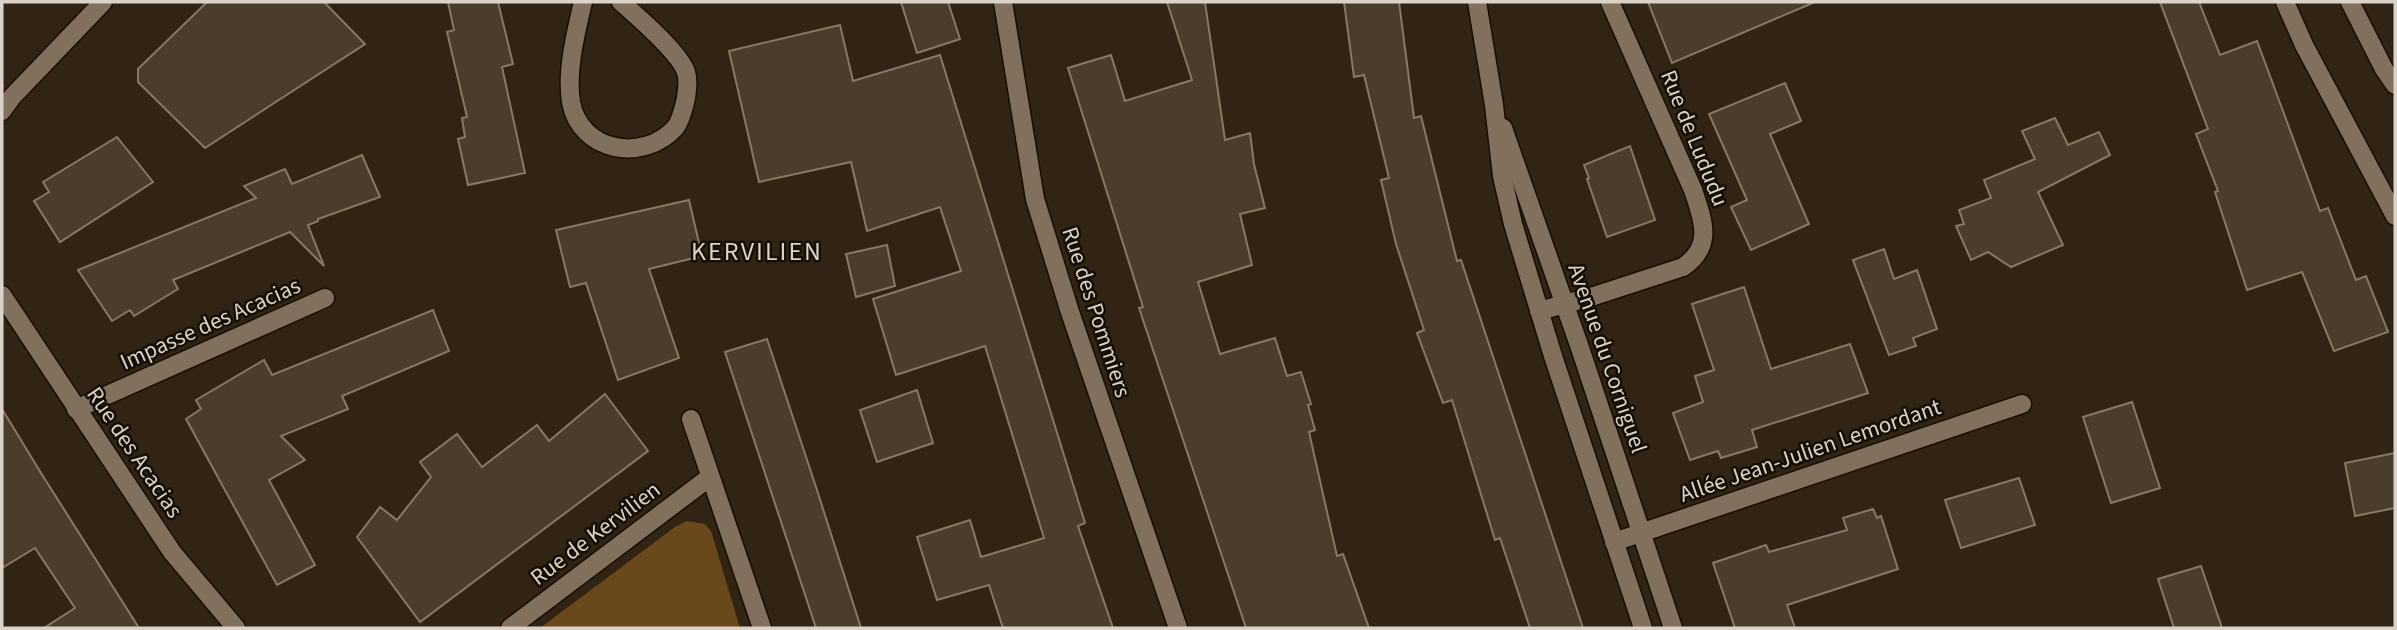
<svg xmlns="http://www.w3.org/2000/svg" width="2397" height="630" viewBox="0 0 2397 630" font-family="'Source Sans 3',sans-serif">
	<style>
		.green { fill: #69481b }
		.building { fill: #4b3d2b; stroke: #887865; stroke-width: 2 }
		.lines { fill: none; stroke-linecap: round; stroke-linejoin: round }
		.minor-casing { stroke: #190d01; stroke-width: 21 }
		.tertiary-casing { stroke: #190d01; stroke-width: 21 }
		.minor { stroke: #80705d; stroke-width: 18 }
		.tertiary { stroke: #80705d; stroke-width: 18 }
		.labels { text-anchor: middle; stroke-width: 5; stroke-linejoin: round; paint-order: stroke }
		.street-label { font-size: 23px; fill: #dcd3c8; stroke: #150f08 }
		.quarter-label { font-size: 26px; letter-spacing: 2px; fill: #dcd3c8; stroke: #150f08 }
	</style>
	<rect width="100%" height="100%" fill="#322414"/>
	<polygon class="green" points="687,521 705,524 711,531 740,628 540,628 675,527"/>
	<g class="building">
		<polygon points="207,2 324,2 365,44 205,148 138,82 138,69"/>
		<polygon points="448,2 498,2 513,64 502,67 525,173 468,185 458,139 465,137 462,118 467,117 447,32 454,30"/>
		<polygon points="901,2 948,2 960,39 917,53"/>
		<polygon points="1167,2 1205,2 1225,140 1250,133 1254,164 1265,208 1240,214 1252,265 1198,282 1220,354 1275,338 1287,376 1301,372 1311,404 1308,405 1315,430 1309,432 1337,556 1343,554 1369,628 1246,628 1139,308 1143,307 1068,68 1111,55 1125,101 1192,80"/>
		<polygon points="1344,2 1399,2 1414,118 1421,116 1457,261 1461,260 1583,628 1530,628 1500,538 1495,540 1452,400 1443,403 1417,333 1424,330 1396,244 1381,180 1389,178 1364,75 1354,77"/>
		<polygon points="1648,2 1815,2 1672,63"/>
		<polygon points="2160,2 2199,2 2220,55 2257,41 2320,211 2328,208 2356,280 2366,276 2388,332 2334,351 2302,272 2247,290 2215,192 2218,191 2196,134 2208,129"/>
		<polygon points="840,25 853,81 940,55 1085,523 1078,526 1113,628 1003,628 989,585 937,600 917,537 970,520 981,557 1044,538 985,346 896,375 873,299 961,271 940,207 867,231 851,162 759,182 729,51"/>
		<polygon points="1785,83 1801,121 1770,134 1809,224 1751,250 1731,207 1747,200 1709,114"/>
		<polygon points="2055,118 2068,145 2099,132 2110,155 2038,192 2063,245 2011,267 1988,252 1971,260 1956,226 1964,224 1959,210 1991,198 1984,180 2035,159 2022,131"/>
		<polygon points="117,137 153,182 60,242 34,201 49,192 43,182"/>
		<polygon points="1630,146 1655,220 1607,237 1587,179 1589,178 1584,165"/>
		<polygon points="362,155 380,197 318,219 318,221 308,225 324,266 290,232 173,280 178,289 134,316 130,310 112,321 78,270 256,198 244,186 285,169 292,184"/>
		<polygon points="689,200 702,256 649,269 679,358 618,380 586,283 570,287 556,230"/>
		<polygon points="887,245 895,286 856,297 846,254"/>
		<polygon points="1884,249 1894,279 1917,270 1937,329 1913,338 1916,346 1889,355 1853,260"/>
		<polygon points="1744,287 1771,369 1850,344 1868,393 1752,430 1757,447 1721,458 1718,451 1690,460 1673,413 1703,402 1695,376 1714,370 1692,304"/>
		<polygon points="433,310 449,351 342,396 348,409 281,436 305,460 269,480 315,565 277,585 186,419 201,409 196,400 264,360 272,375"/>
		<polygon points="767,339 816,487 861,628 816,628 725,352"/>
		<polygon points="917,390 933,443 877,462 860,410"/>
		<polygon points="605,394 648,451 420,622 357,537 380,507 397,520 431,477 420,462 457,434 482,467 537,425 549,441"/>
		<polygon points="2132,402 2160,488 2111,503 2083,417"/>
		<polygon points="2,409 41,473 139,628 44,628 75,608 35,548 2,568"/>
		<polygon points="2395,453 2395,508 2355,516 2345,463"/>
		<polygon points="2019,478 2035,525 1961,548 1945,500"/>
		<polygon points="1873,509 1877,518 1881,516 1898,569 1787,605 1795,628 1735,628 1713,563 1766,545 1769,552 1847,530 1843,518"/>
		<polygon points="2201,566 2222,628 2174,628 2158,579"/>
	</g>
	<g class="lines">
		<defs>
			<g id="minor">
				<path d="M583 2C576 32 566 71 571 102 580 152 643 163 675 128 681 121 684 107 686 98 687 89 689 81 686 72 679 52 638 17 621 2"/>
				<polyline points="1003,2 1035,199 1070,312 1178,628"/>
				<polyline points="2285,2 2304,45 2395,216"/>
				<polyline points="2350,2 2384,69 2395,85"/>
				<polyline points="2,111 12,97 103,2"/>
				<polyline points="2,295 172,552 236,628"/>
				<path d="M1539 311 1594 296 1683 267C1714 246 1703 220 1693 190L1610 2"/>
				<polyline points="76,409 325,298"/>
				<polyline points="691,419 762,628"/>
				<polyline points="1614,542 2022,404"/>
				<polyline points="510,628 710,477"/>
			</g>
			<g id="tertiary">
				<polyline points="1477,2 1494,105 1502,176 1513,224 1553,356 1643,628"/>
				<polyline points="1503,128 1580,348 1673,628"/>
			</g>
		</defs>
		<use href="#minor" class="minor-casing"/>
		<use href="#tertiary" class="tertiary-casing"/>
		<use href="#minor" class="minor"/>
		<use href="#tertiary" class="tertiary"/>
	</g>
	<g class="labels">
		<g class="street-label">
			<text transform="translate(1695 138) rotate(68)" y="8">Rue de Lududu</text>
			<text transform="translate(1097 312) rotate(72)" y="8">Rue des Pommiers</text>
			<text transform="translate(210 323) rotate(-24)" y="8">Impasse des Acacias</text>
			<text transform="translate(1608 358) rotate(71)" y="8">Avenue du Corniguel</text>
			<text transform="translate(1810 450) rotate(-19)" y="8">Allée Jean-Julien Lemordant</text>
			<text transform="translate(135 452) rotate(56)" y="8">Rue des Acacias</text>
			<text transform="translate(595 533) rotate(-37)" y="8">Rue de Kervilien</text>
		</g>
		<g class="quarter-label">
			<text x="757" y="260">KERVILIEN</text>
		</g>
	</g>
	<rect width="2397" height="630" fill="none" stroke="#dcd3c8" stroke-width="7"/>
</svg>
